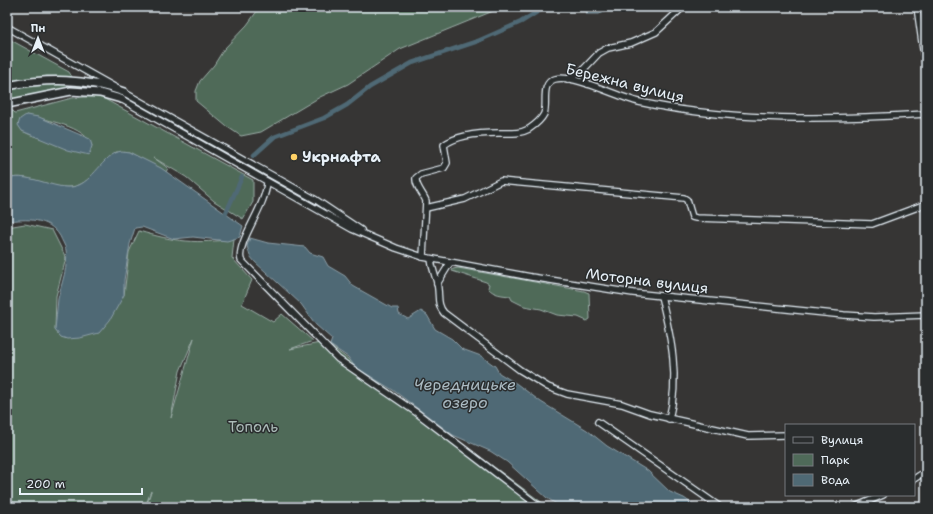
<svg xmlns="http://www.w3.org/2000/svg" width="933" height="514" viewBox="0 0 933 514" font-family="'Shantell Sans',sans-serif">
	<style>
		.green { fill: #4f6a59; stroke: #9caea8; fill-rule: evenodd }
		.water { fill: #4f6974; stroke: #8c9fa9 }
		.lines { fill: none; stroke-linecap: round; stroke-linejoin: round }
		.canal { stroke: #4f6974; stroke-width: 4.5 }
		.minor-casing { stroke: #e8f1f8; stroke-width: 8 }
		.major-casing { stroke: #e8f1f8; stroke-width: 10 }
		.minor { stroke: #2a2d2e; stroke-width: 5.5 }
		.major { stroke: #2a2d2e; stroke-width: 7 }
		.poi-dot { fill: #ffd166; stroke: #2a2d2e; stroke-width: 1.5 }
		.labels { text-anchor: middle; stroke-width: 3; stroke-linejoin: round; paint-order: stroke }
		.street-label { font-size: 15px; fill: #e8f1f8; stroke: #2a2d2e }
		.poi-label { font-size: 15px; font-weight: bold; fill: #e8f1f8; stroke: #2a2d2e; text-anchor: start }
		.park-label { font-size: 15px; fill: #abbbb8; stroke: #2a2d2e }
		.water-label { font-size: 16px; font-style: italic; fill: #abbbc3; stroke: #2a2d2e }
	</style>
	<rect width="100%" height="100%" fill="#363534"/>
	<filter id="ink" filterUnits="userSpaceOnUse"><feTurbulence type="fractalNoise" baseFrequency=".025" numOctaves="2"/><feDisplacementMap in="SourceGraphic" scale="8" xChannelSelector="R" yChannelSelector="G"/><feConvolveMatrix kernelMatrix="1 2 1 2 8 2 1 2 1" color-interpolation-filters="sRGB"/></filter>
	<g filter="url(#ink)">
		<g class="green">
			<polygon points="260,7 503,7 400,49 348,84 320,97 261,132 241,136 226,126 196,101 196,91 200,81 214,65 224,49 247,25"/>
			<polygon points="7,38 69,72 72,77 47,76 7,83"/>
			<polygon points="60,83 87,86 100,90 67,89 7,101 7,89"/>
			<path d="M99 96 253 180V202L243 219 214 201 186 177 154 158 168 168 166 172 129 152H116C107 161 91 180 79 185 55 194 31 171 7 179V111H13L15 113 72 98ZM26 115C45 120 86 126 92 146 67 143 44 142 22 131Z"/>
			<path d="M25 224 52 230 66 258 56 296 55 330 61 337 124 295 129 252 139 231C175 242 197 244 234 239L232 258 252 280 242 304 273 322 282 314 313 341 290 349 325 342 548 507H146L151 491 145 507H7V227ZM194 338 171 418 180 371Z"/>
			<path d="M458 268 584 291 589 293 590 319 587 321 578 317 557 315 541 309 524 306 512 300 510 296C502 295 494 295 488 288L489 284 486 282 452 271 453 269Z"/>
		</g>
		<g class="water">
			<polygon points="588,7 620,7 599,14 586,14"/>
			<polygon points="26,115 39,117 90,139 92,146 89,155 68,150 22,131 18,125 20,119"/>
			<path d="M122 151 129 152 161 168 243 226 240 237 227 241 193 237 174 239 142 227 135 228 130 244 124 280V295L110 320 99 333 80 338 67 339 61 337 55 330C56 320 57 309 58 299 61 284 69 266 66 250 65 245 62 241 60 236 48 217 27 219 7 221V179C31 171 59 194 79 185 95 178 105 153 122 151Z"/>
			<polygon points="250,238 268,243 305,247 310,253 323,257 328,266 345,276 353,286 392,308 398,308 399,314 408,319 421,311 427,315 435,329 452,339 462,349 481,356 495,366 499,373 517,384 541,402 587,430 607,446 648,471 670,492 684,498 697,507 561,507 547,498 507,462 490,451 453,435 393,390 355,367 348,357 330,345 332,339 316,325 301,304 255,262 250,256 247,246"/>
		</g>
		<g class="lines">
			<g class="canal">
				<polyline points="254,155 274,137 324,118 347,105 370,87 412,63 478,41 521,22 545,7"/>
				<polyline points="225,215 242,177"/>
			</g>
			<defs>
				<g id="minor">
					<polyline points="917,7 926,71"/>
					<polyline points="7,27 316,200 361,230"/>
					<polyline points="581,72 588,84"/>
					<polyline points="568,79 581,72 599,53 608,48 631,43 656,32 683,7"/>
					<polyline points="121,99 352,229 396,248 423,257 531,277 633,293 844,315 874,317 926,315"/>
					<path d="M267 182C266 207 236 242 241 260L338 359 417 413 540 507"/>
					<polyline points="426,208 465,199 501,181 684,198 687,200 692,217 696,218 872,224 926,204"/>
					<path d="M423 257 426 201C423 193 415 186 416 178L421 174 444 168 447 163 444 145C458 134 482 133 499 133 510 133 520 134 529 129 535 125 541 120 544 114 548 104 540 83 555 79 574 74 618 97 639 102 730 122 833 120 926 114"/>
					<path d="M431 259C432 269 435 274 437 283 440 294 436 304 444 313L520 370 548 387 567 394 622 404 650 414 748 436 786 435"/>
					<polyline points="437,284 450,263"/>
					<path d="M661 296C671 337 680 377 669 419"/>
					<polyline points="598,422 720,507"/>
					<polyline points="914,479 926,471"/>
					<polyline points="855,507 883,495"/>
				</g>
				<g id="major">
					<path d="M7 86C48 78 85 78 124 92"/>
					<polyline points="7,104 71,91 100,93 121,99"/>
				</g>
			</defs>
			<use href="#minor" class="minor-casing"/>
			<use href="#major" class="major-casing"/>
			<use href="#minor" class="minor"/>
			<use href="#major" class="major"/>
		</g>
	</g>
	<circle class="poi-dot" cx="294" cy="157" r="4"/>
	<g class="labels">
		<g class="street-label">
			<text transform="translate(625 83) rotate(14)" y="5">Бережна вулиця</text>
			<text transform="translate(647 281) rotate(7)" y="5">Моторна вулиця</text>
		</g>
		<g class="poi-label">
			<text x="302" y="162">Укрнафта</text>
		</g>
		<g class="park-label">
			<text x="253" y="432">Тополь</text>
		</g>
		<g class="water-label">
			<text x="465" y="390">Чередницьке<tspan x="465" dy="18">озеро</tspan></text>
		</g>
	</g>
	<rect width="933" height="514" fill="none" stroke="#2a2d2e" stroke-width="24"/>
	<rect x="12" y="12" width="909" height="490" fill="none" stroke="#e8f1f8" stroke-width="1.5" filter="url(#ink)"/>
	<rect x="785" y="424" width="130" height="72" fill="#2a2d2e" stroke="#767b7f"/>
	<rect x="793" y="437" width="20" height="6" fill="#2a2d2e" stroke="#767b7f"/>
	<text x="821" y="444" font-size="12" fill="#e8f1f8">Вулиця</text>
	<rect x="793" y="454" width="20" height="12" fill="#4f6a59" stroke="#767b7f"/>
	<text x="821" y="464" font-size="12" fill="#e8f1f8">Парк</text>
	<rect x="793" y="474" width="20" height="12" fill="#4f6974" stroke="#767b7f"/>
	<text x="821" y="484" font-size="12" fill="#e8f1f8">Вода</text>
	<g transform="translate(38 38)" stroke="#2a2d2e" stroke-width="3" paint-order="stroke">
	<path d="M0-3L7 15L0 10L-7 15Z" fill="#e8f1f8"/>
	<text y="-6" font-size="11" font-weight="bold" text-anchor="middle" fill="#e8f1f8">Пн</text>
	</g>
	<path d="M20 488v6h122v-6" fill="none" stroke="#e8f1f8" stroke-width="2"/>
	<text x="26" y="488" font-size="12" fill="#e8f1f8" stroke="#2a2d2e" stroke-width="3" paint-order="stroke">200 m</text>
</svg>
